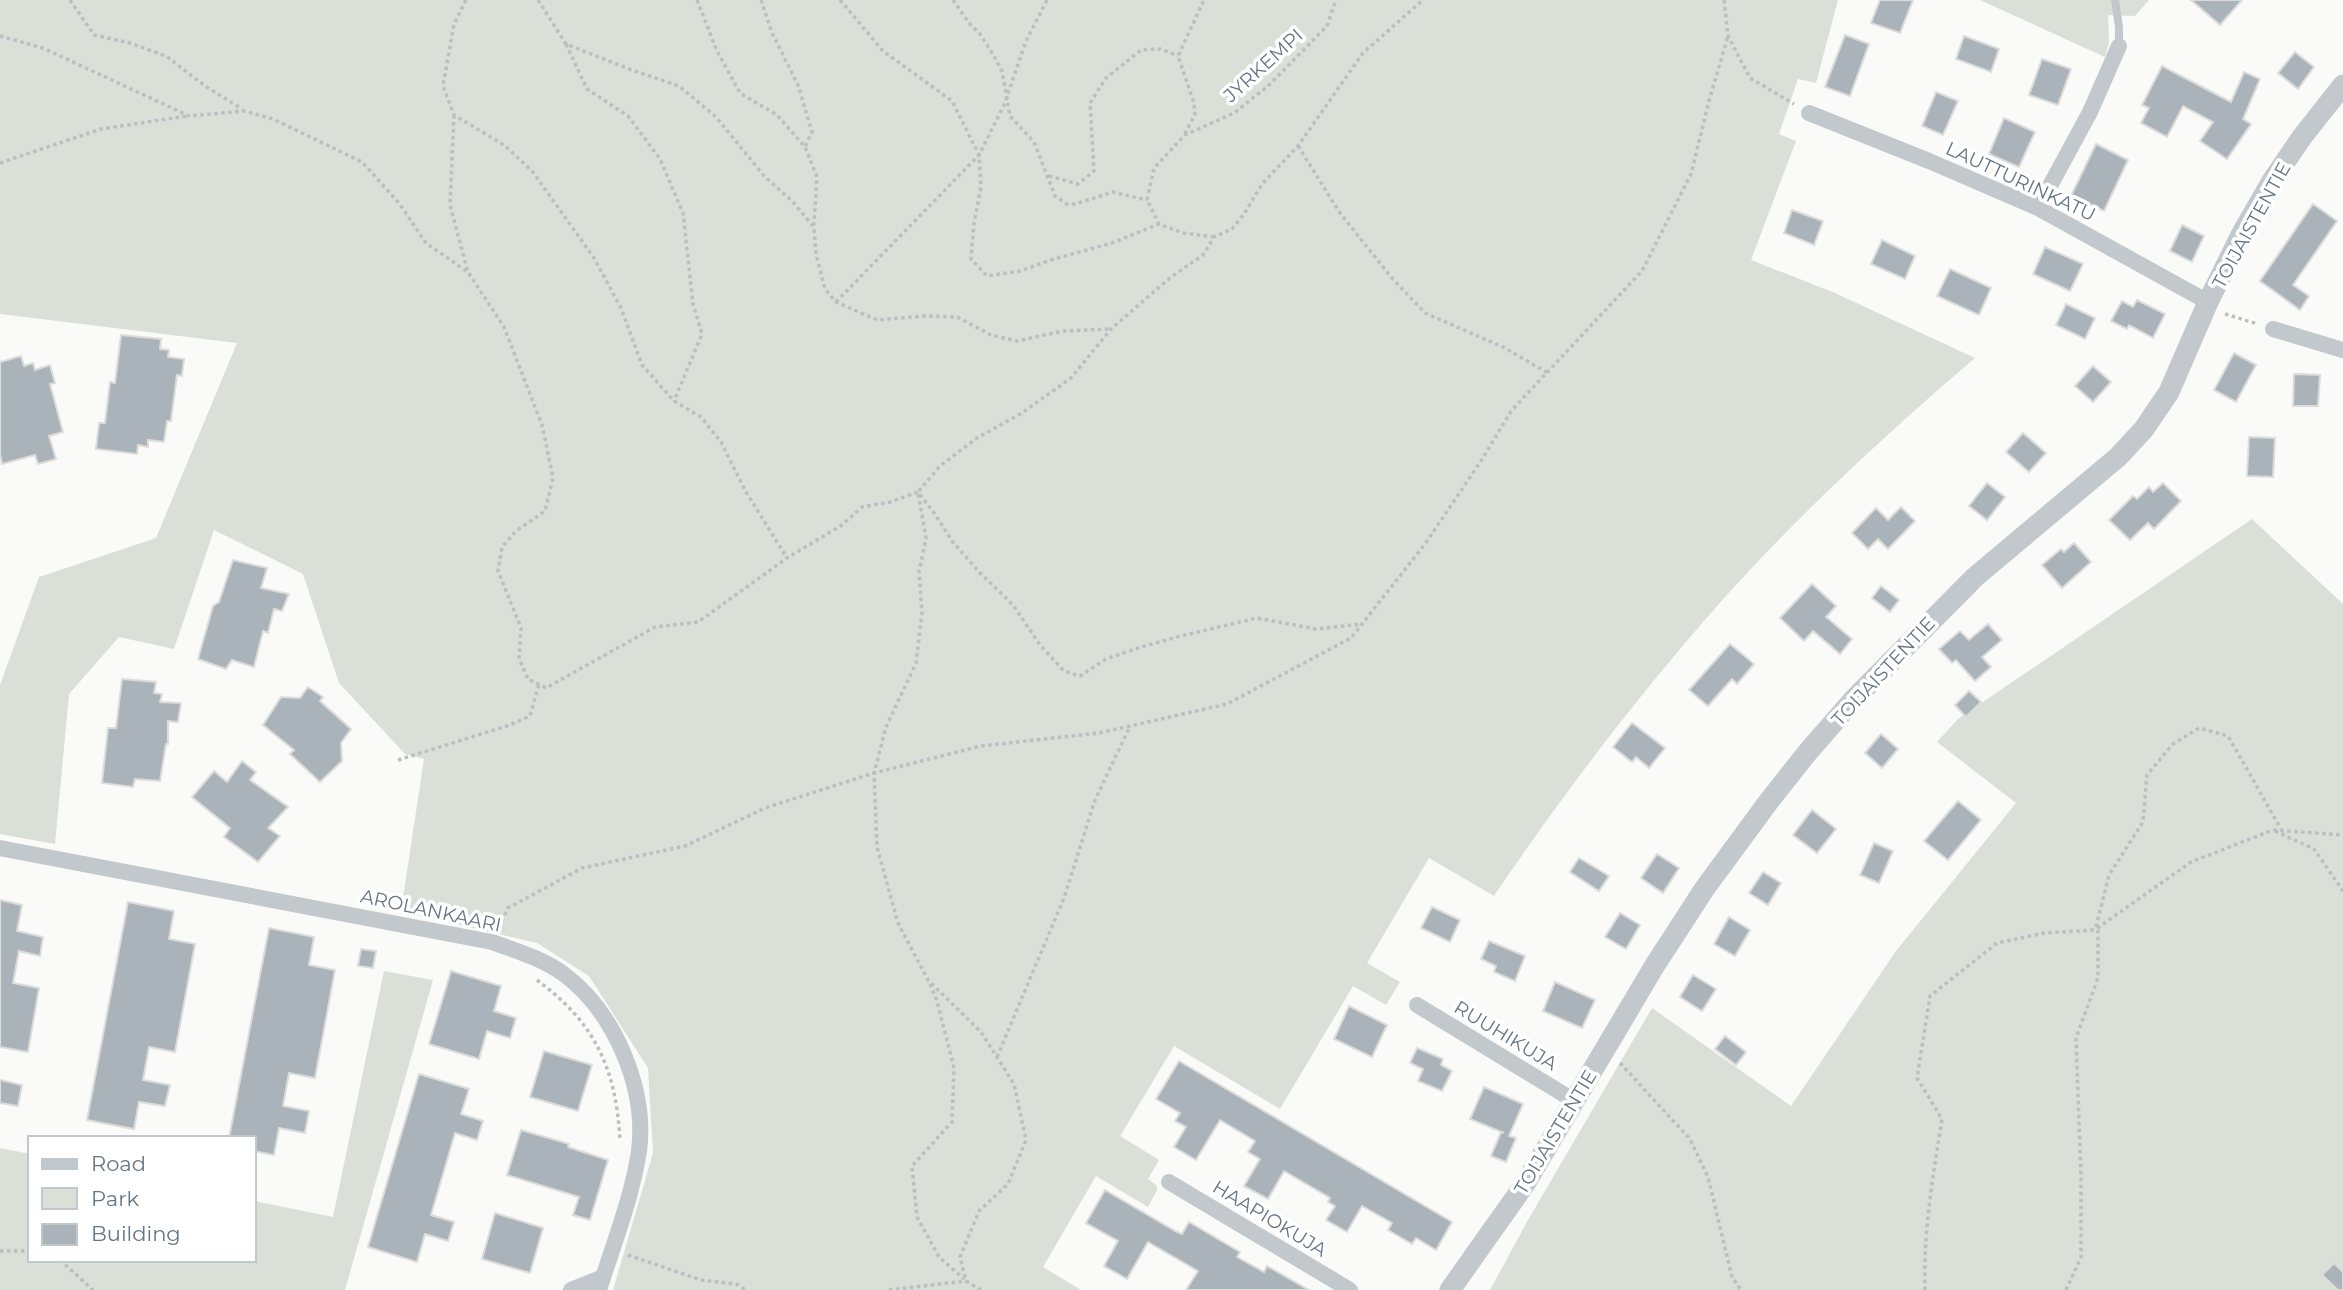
<svg xmlns="http://www.w3.org/2000/svg" width="2343" height="1290" viewBox="0 0 2343 1290" font-family="Montserrat,sans-serif">
	<style>
		.green { fill: #dadfd7 }
		.building { fill: #aab3b9; stroke: #dcdcda; stroke-width: 2 }
		.lines { fill: none; stroke-linecap: round; stroke-linejoin: round }
		.path { stroke: #bbbfc2; stroke-width: 3.5; stroke-dasharray: 3.5 3.5; stroke-linecap: butt }
		.service { stroke: #c3c8cc; stroke-width: 8 }
		.minor { stroke: #c3c8cc; stroke-width: 16 }
		.tertiary { stroke: #c3c8cc; stroke-width: 21 }
		.labels { text-anchor: middle; stroke-width: 7; stroke-linejoin: round; paint-order: stroke }
		.street-label { font-size: 19px; fill: #657683; stroke: #fff }
	</style>
	<rect width="100%" height="100%" fill="#fafaf8"/>
	<g class="green">
		<path d="M0 0H1838L1816 83 1798 79 1779 134 1796 141 1751 260 1835 293 1975 358C1885 435 1797 516 1718 605 1637 697 1563 794 1494 896L1429 858 1367 963 1400 982 1386 1005 1353 986 1280 1109 1174 1046 1120 1136 1159 1160 1148 1179 1157 1186V1190L1148 1207 1096 1176 1043 1267 1081 1290H613L653 1153 648 1068 589 976 537 943 401 911 424 759 405 754 339 683 303 574 214 530 174 649 119 637 69 694 55 844 0 834V685L39 577 156 538 237 343 0 314Z"/>
		<polygon points="1980,0 2149,0 2135,16 2108,15 2109,43 2105,57"/>
		<polygon points="2252,519 2343,604 2343,1290 1490,1290 1528,1220 1652,1008 1791,1106 1896,951 2016,803 1937,742 1958,719"/>
		<polygon points="384,971 433,980 345,1290 0,1290 0,1148 30,1154 30,1260 254,1260 254,1201 333,1217"/>
	</g>
	<g class="building">
		<polygon points="1880,0 1913,0 1900,33 1871,23"/>
		<polygon points="2191,0 2242,0 2220,25"/>
		<polygon points="1845,35 1869,44 1850,96 1825,87"/>
		<polygon points="1964,36 1999,49 1991,72 1956,59"/>
		<polygon points="2295,52 2314,67 2298,89 2278,73"/>
		<polygon points="2042,59 2071,69 2058,105 2029,95"/>
		<polygon points="2162,66 2231,102 2244,72 2260,79 2243,119 2251,124 2227,159 2200,141 2213,122 2183,106 2167,137 2141,123 2149,108 2142,105"/>
		<polygon points="1936,92 1958,101 1943,135 1922,126"/>
		<polygon points="2004,118 2035,132 2019,167 1989,154"/>
		<polygon points="2096,144 2128,160 2104,211 2071,196"/>
		<polygon points="2313,204 2337,221 2293,285 2309,296 2300,310 2260,281"/>
		<polygon points="1792,210 1823,221 1814,245 1784,233"/>
		<polygon points="2182,225 2204,236 2192,262 2170,251"/>
		<polygon points="1882,240 1915,256 1905,279 1871,264"/>
		<polygon points="2045,247 2083,264 2070,291 2033,274"/>
		<polygon points="1950,269 1991,288 1979,315 1937,296"/>
		<polygon points="2137,300 2165,314 2153,338 2129,325 2127,329 2111,321 2122,301 2133,307"/>
		<polygon points="2066,304 2095,318 2085,339 2056,325"/>
		<polygon points="121,335 161,339 160,349 169,350 168,357 184,359 182,376 177,375 171,421 167,421 164,442 148,440 148,447 138,445 137,454 96,449 99,423 105,423 110,382 115,383"/>
		<polygon points="2234,353 2256,365 2236,402 2214,390"/>
		<polygon points="21,356 24,366 33,363 35,370 50,365 55,383 50,384 63,432 49,436 56,459 38,464 35,455 2,464 0,454 0,362"/>
		<polygon points="2093,366 2111,382 2093,402 2075,386"/>
		<polygon points="2294,374 2320,375 2318,406 2293,406"/>
		<polygon points="2023,433 2046,453 2029,472 2006,452"/>
		<polygon points="2249,437 2275,438 2273,477 2247,476"/>
		<polygon points="1987,483 2005,497 1987,520 1969,506"/>
		<polygon points="2163,483 2181,501 2154,529 2148,523 2130,540 2109,520 2133,496 2137,499 2149,487 2153,492"/>
		<polygon points="1901,507 1915,521 1888,549 1878,539 1868,549 1852,533 1876,508 1888,520"/>
		<polygon points="2074,543 2091,562 2062,588 2042,565 2061,549 2064,552"/>
		<polygon points="233,560 267,568 261,588 289,594 282,611 274,609 268,633 263,631 254,667 232,660 226,669 198,659 213,606 219,602"/>
		<polygon points="1812,584 1836,606 1826,617 1852,639 1840,654 1813,631 1804,641 1780,618"/>
		<polygon points="1881,586 1899,600 1890,612 1872,598"/>
		<polygon points="1988,624 2002,640 1982,657 1991,667 1975,681 1956,660 1952,663 1939,649 1960,631 1969,640"/>
		<polygon points="1730,644 1754,664 1737,684 1732,679 1708,706 1689,690"/>
		<polygon points="122,679 156,682 154,693 162,694 160,702 181,703 178,722 168,721 168,744 166,744 160,781 135,779 133,787 102,783 108,728 116,728"/>
		<polygon points="308,687 323,697 320,701 351,729 341,743 342,761 320,782 290,754 294,750 263,725 281,697 300,698"/>
		<polygon points="1969,691 1981,702 1966,717 1955,705"/>
		<polygon points="1632,723 1665,748 1649,768 1636,757 1632,762 1613,747"/>
		<polygon points="1881,734 1898,749 1882,768 1865,753"/>
		<polygon points="242,761 256,772 250,780 288,807 268,828 280,836 258,862 224,837 230,828 192,797 214,771 227,782"/>
		<polygon points="1958,801 1981,820 1948,860 1924,841"/>
		<polygon points="1812,810 1836,829 1817,853 1793,835"/>
		<polygon points="1874,843 1893,851 1879,883 1860,875"/>
		<polygon points="1657,854 1679,868 1663,893 1641,878"/>
		<polygon points="1579,858 1609,876 1599,891 1570,872"/>
		<polygon points="1763,872 1781,883 1768,905 1749,893"/>
		<polygon points="0,900 22,905 17,931 43,937 40,956 19,951 13,983 39,988 28,1052 0,1047"/>
		<polygon points="128,902 174,911 169,939 195,944 175,1052 149,1047 143,1080 170,1085 165,1106 139,1102 134,1129 87,1120"/>
		<polygon points="1432,907 1460,920 1450,942 1421,928"/>
		<polygon points="1620,913 1640,925 1626,949 1605,937"/>
		<polygon points="1729,917 1750,930 1735,956 1714,944"/>
		<polygon points="269,928 314,937 309,965 335,970 315,1078 289,1073 283,1106 309,1111 305,1133 279,1128 274,1155 254,1151 254,1138 229,1138"/>
		<polygon points="1489,941 1525,956 1515,981 1494,972 1496,966 1481,959"/>
		<polygon points="361,949 376,951 373,968 358,966"/>
		<polygon points="451,971 501,986 494,1011 516,1018 510,1038 487,1031 479,1059 429,1044"/>
		<polygon points="1693,975 1716,989 1702,1011 1680,997"/>
		<polygon points="1555,982 1595,1000 1582,1028 1543,1011"/>
		<polygon points="1349,1006 1387,1025 1372,1057 1334,1039"/>
		<polygon points="1725,1036 1746,1052 1736,1065 1715,1049"/>
		<polygon points="1417,1048 1443,1059 1441,1065 1452,1071 1442,1091 1418,1081 1423,1069 1410,1063"/>
		<polygon points="544,1051 592,1065 578,1111 530,1097"/>
		<polygon points="1179,1061 1452,1222 1436,1250 1416,1238 1412,1244 1388,1230 1392,1223 1362,1206 1347,1232 1326,1220 1335,1206 1328,1202 1330,1198 1284,1171 1268,1199 1244,1186 1260,1159 1248,1152 1255,1141 1220,1120 1196,1160 1174,1147 1186,1127 1175,1121 1180,1113 1156,1099"/>
		<polygon points="419,1074 469,1089 461,1114 483,1121 477,1140 455,1133 431,1215 454,1222 448,1241 425,1234 417,1262 368,1247"/>
		<polygon points="0,1080 22,1085 18,1106 0,1103"/>
		<polygon points="1484,1087 1523,1104 1509,1136 1516,1138 1506,1162 1491,1156 1501,1132 1504,1133 1470,1119"/>
		<polygon points="521,1130 569,1144 568,1147 608,1160 590,1220 573,1215 579,1197 507,1175"/>
		<polygon points="1105,1190 1177,1232 1182,1234 1189,1222 1240,1252 1237,1257 1264,1272 1267,1266 1309,1290 1186,1290 1198,1271 1148,1242 1127,1279 1104,1266 1118,1241 1086,1223"/>
		<polygon points="495,1213 543,1228 530,1273 482,1259"/>
		<polygon points="2334,1263 2343,1272 2343,1290 2338,1290 2322,1275"/>
	</g>
	<g class="lines">
		<g class="path">
			<polyline points="70,0 94,35 130,43 166,56 205,86 242,109"/>
			<polyline points="466,0 454,24 443,86 454,115 504,145 533,172 594,258 621,308 642,365 674,401 701,417 721,442 746,492 787,558"/>
			<polyline points="538,0 566,44 629,69 679,86 716,117 765,177 792,201 814,227 816,254 825,289 836,302 877,320 924,316 957,317 991,335 1017,341 1063,331 1111,329"/>
			<polyline points="697,0 717,51 740,93 777,115 805,147 817,177 814,225"/>
			<polyline points="761,0 772,33 798,85 812,132 805,147"/>
			<polyline points="840,0 883,51 952,101 979,155 981,187 974,223 971,259 987,276 1020,271 1054,259 1112,243 1159,224"/>
			<polyline points="953,0 969,23 980,34 994,56 1002,71 1010,116 1034,142 1055,196 1067,204 1075,204 1113,192 1147,200"/>
			<polyline points="1724,0 1728,36 1750,78 1794,104"/>
			<polyline points="0,36 43,48 189,116 244,111 273,119 362,162 399,203 426,243 466,271"/>
			<polyline points="566,44 587,89 628,116 660,159 683,213 693,304 702,334 674,401"/>
			<polyline points="454,115 450,205 468,272 504,327 542,425 553,478 545,511 516,531 502,547 498,571 521,628 519,659 528,679 546,688 655,627 698,622 787,558 842,525 862,507 890,502 918,492 935,514 952,541 980,573 1013,605 1040,645 1064,671 1080,676 1106,659 1141,647 1181,636 1257,618 1316,629 1362,624"/>
			<polyline points="1185,134 1195,114 1194,103 1178,56 1204,0"/>
			<polyline points="1298,146 1340,213 1391,277 1425,313 1503,347 1548,373"/>
			<polyline points="0,163 101,129 187,116"/>
			<polyline points="1049,176 1078,184 1094,171 1090,103 1106,78 1141,50 1160,49 1178,56"/>
			<polyline points="1214,237 1183,233 1159,224 1147,200 1154,168 1185,135 1234,113 1268,86 1327,26 1336,0"/>
			<polyline points="836,302 979,155 1004,105 1026,41 1047,0"/>
			<polyline points="2225,314 2258,324"/>
			<polyline points="398,760 507,726 530,716 539,684"/>
			<polyline points="2275,831 2314,849 2343,891"/>
			<polyline points="2096,927 2109,875 2143,822 2147,775 2173,744 2199,728 2228,736 2281,829"/>
			<polyline points="499,928 508,908 582,868 685,846 765,808 874,773 981,746 1099,733 1227,704 1351,638 1425,544 1481,461 1511,411 1642,271 1691,174 1709,101 1728,36"/>
			<path d="M537 980C595 1023 616 1068 620 1140"/>
			<polyline points="930,984 937,1001 954,1068 952,1122 912,1166 917,1217 939,1257 964,1279"/>
			<polyline points="997,1057 1064,898 1095,800 1130,726"/>
			<polyline points="1620,1063 1690,1139 1708,1177 1732,1277 1741,1290"/>
			<polyline points="0,1251 30,1251"/>
			<polyline points="628,1255 701,1280 736,1284 746,1290"/>
			<polyline points="60,1260 93,1290"/>
			<polyline points="889,1290 966,1281"/>
			<polyline points="981,1290 966,1281 960,1257 979,1211 1008,1184 1026,1140 1014,1084 981,1032 928,980 898,923 877,847 874,773 886,727 916,663 922,613 919,572 926,538 918,492 940,466 977,438 1022,413 1071,378 1111,329 1171,277 1203,255 1214,237 1232,229 1244,214 1262,184 1298,146 1363,53 1423,0"/>
			<path d="M1925 1290C1923 1232 1933 1176 1942 1119L1917 1078 1930 996 1997 943 2044 933 2095 930"/>
			<polyline points="2066,1290 2081,1257 2081,1176 2076,1038 2098,978 2098,930 2096,929 2191,862 2273,830 2343,835"/>
		</g>
		<polyline class="service" points="2115,0 2119,27 2119,46"/>
		<g class="minor">
			<polyline points="1809,113 1929,161 2038,208 2208,302"/>
			<polyline points="2038,208 2090,112 2119,46"/>
			<polyline points="2273,329 2343,350"/>
			<path d="M0 848 492 942C517 951 544 959 565 975 615 1013 647 1089 639 1151 632 1198 613 1245 599 1290"/>
			<polyline points="1417,1005 1573,1100"/>
			<polyline points="1169,1182 1350,1290"/>
			<polyline points="571,1290 603,1277"/>
		</g>
		<polyline class="tertiary" points="1450,1290 1525,1184 1655,965 1705,888 1769,801 1807,753 1854,699 1975,577 2118,457 2144,429 2169,392 2208,302 2242,233 2272,181 2302,137 2343,85"/>
	</g>
	<g class="labels">
		<g class="street-label">
			<text transform="translate(1263 65) rotate(-42)" y="7">JYRKEMPI</text>
			<text transform="translate(2021 181) rotate(25)" y="7">LAUTTURINKATU</text>
			<text transform="translate(2251 225) rotate(-61)" y="7">TOIJAISTENTIE</text>
			<text transform="translate(1883 671) rotate(-47)" y="7">TOIJAISTENTIE</text>
			<text transform="translate(431 910) rotate(12)" y="7">AROLANKAARI</text>
			<text transform="translate(1506 1035) rotate(31)" y="7">RUUHIKUJA</text>
			<text transform="translate(1555 1132) rotate(-59)" y="7">TOIJAISTENTIE</text>
			<text transform="translate(1270 1218) rotate(31)" y="7">HAAPIOKUJA</text>
		</g>
	</g>
	<rect x="28" y="1136" width="228" height="126" fill="#ffffff" stroke="#c1c8cd" stroke-width="2"/>
	<rect x="42" y="1159" width="35" height="10" fill="#c3c8cc" stroke="#c1c8cd" stroke-width="2"/>
	<text x="91" y="1171" font-size="21" fill="#657683">Road</text>
	<rect x="42" y="1188" width="35" height="21" fill="#dadfd7" stroke="#c1c8cd" stroke-width="2"/>
	<text x="91" y="1206" font-size="21" fill="#657683">Park</text>
	<rect x="42" y="1224" width="35" height="21" fill="#aab3b9" stroke="#c1c8cd" stroke-width="2"/>
	<text x="91" y="1241" font-size="21" fill="#657683">Building</text>
</svg>
